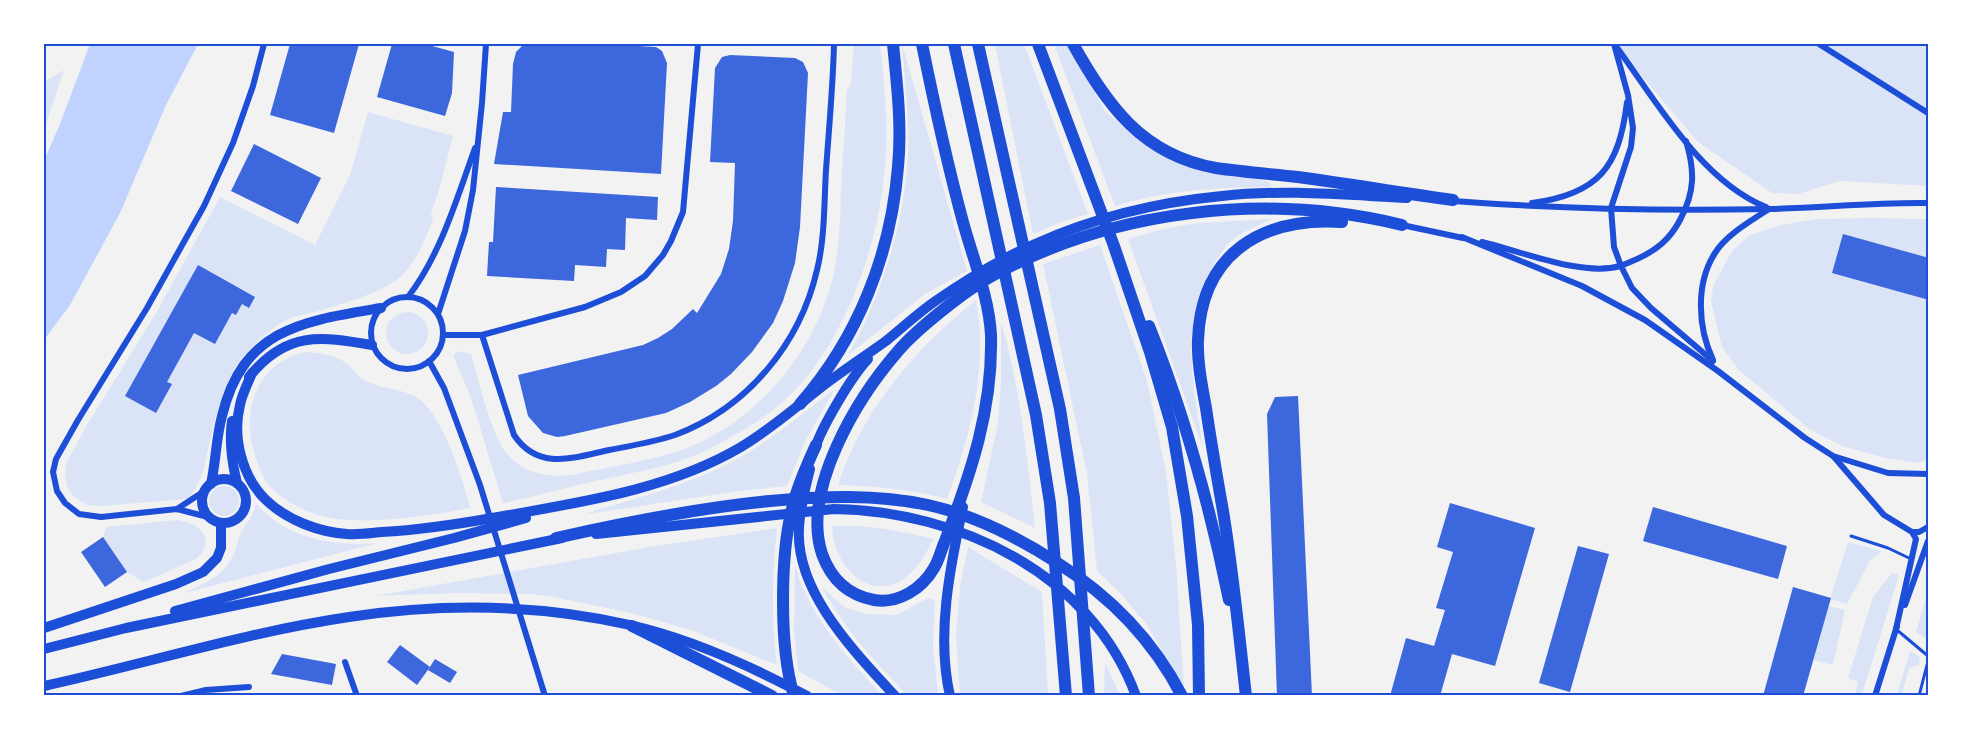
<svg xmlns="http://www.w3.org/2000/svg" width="1972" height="739" viewBox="0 0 1972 739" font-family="Poppins,sans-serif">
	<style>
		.green { fill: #dbe4f7 }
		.water { fill: #bfd3fe }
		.building { fill: #3d67dc }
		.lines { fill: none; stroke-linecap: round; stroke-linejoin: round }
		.service { stroke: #1d4ed8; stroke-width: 3 }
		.minor { stroke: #1d4ed8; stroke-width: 6 }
		.primary { stroke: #1d4ed8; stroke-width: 10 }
		.motorway { stroke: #1d4ed8; stroke-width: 12 }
		.neatline { fill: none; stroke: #1d4ed8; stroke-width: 2 }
	</style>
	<rect width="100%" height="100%" fill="#f2f2f2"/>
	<g class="green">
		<path d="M854 44H880C884 84 889 126 885 166 879 243 847 338 792 393 769 416 738 435 709 449 671 468 628 473 587 483 559 489 531 498 503 503L471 398 453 355 460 351 471 354C478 379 492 437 508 455 524 473 549 478 572 475 607 467 645 462 679 451 756 424 817 351 834 272 840 245 840 217 841 190 843 157 845 123 847 90L851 84Z"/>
		<path d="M902 44 967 271 925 294 848 355C886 288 911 203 908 126 907 99 904 71 902 44Z"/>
		<polygon points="995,44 1024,44 1088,214 1061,222 1033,234"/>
		<path d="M1054 44H1067L1105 111 1143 144 1173 161 1204 172 1266 181 1273 185 1266 187C1213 188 1166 190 1115 206Z"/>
		<polygon points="1614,44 1928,44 1928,186 1840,181 1798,194 1772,193 1698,142"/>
		<polygon points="64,70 44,130 44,82"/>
		<path d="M368 112 453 136 439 190 431 214 433 220C424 241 415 267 395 281 375 295 339 305 315 312 306 314 296 316 288 319 274 326 260 339 249 350 226 373 217 410 210 441 205 462 203 484 187 499L101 506 87 505 73 496 67 486 65 473 66 463 87 425 156 313 220 197 315 245 350 175Z"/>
		<polygon points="1869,218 1928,219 1928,459 1918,463 1885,458 1842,446 1809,429 1739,370 1722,347 1711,302 1713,286 1732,251 1748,236 1781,225 1816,219"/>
		<path d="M1272 219C1261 224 1249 229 1239 235 1227 242 1219 256 1212 267 1178 325 1194 386 1203 448L1128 239 1163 229 1198 223Z"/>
		<polygon points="1100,245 1147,381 1166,472 1176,564 1184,690 1148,626 1122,595 1097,571 1087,474 1043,264"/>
		<path d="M976 300C989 367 970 437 947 499 912 489 875 486 838 485 862 410 915 349 976 300Z"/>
		<circle cx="407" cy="333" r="21"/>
		<path d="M1001 322C1021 389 1027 459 1035 528L981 502 998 423 1001 381Z"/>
		<path d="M306 352C319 353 336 355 346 363 354 368 357 377 366 381 381 389 399 388 414 396 442 410 463 479 470 508 428 516 356 528 315 514 299 508 281 499 269 485 262 477 259 466 255 456 241 410 256 363 306 352Z"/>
		<path d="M834 390 806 440 787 486 739 491 581 515C636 498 694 484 744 455 776 436 804 412 834 390Z"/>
		<circle cx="224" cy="501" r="15"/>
		<path d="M256 504C290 540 331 546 378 543L180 594C200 586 223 577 233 556 237 548 238 537 243 529 249 520 253 515 256 504Z"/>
		<path d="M177 520C200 523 218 539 196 559L144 582 127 572 103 537 106 527Z"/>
		<path d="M832 526C867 524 900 531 934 539 926 552 919 568 906 577 868 605 833 564 832 526Z"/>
		<path d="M777 528C772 573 771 620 777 665L691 630 635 614 554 597 531 594 457 593 375 596 655 546Z"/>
		<polygon points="1848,542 1882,551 1870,561 1847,604 1830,599"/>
		<polygon points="968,547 1042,592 1048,695 960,695 956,637 960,587"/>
		<path d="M795 565C810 618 846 656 882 695H841L798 671 794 630Z"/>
		<polygon points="1892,573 1898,574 1897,582 1862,694 1855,693 1858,682 1848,678 1873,597"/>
		<path d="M822 587 844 607 866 614 897 615 928 598 935 600 933 645 938 695H907C875 661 844 629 822 587Z"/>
		<polygon points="1928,591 1928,640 1916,632"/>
		<polygon points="1828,606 1845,610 1833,665 1813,660"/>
		<polygon points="1910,651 1920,657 1919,665 1909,668 1902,695 1897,695"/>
		<polygon points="1105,663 1120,695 1104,695"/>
	</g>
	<polygon class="water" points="90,44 198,44 166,105 120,213 70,305 44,340 44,161 60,124"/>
	<g class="building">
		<polygon points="290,44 359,44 334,133 270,115"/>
		<polygon points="392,44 425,44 454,52 452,93 445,116 377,97"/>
		<polygon points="524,44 604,44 656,47 662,51 667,63 661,174 494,164 503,112 511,112 513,64 516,52"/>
		<polygon points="730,55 795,58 803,62 808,73 800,227 795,263 783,301 773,323 752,352 731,374 716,386 690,402 666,413 565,436 557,437 543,433 528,416 518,375 643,345 658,338 672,329 693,309 697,313 721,274 729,249 733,221 735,163 710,162 715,68 722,57"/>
		<polygon points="254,144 321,178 298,224 231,191"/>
		<polygon points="496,187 658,197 657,220 626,218 625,250 607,249 606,267 575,265 574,281 487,276 489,242 493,242"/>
		<polygon points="1843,234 1929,258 1929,300 1832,273"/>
		<polygon points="198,265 255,297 249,308 242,304 236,315 232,313 215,344 194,333 167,382 172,384 156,413 125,396"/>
		<polygon points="1298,396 1312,696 1277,696 1267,414 1275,397"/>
		<polygon points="1450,503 1535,528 1495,666 1452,654 1440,696 1390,696 1406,638 1434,646 1445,610 1436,608 1453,552 1437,547"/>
		<polygon points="1653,507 1787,546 1778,579 1643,541"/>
		<polygon points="103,537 127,572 105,587 81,552"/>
		<polygon points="1578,546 1609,554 1570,692 1539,683"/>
		<polygon points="1793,587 1831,598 1803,696 1763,696"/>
		<polygon points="400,645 430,667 417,685 387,662"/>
		<polygon points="282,654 336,664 332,685 271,674"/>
		<polygon points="435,659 457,672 450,683 428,670"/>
	</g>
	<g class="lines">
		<g class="service">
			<polyline points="1851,536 1888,548 1911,559"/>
			<polyline points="1897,630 1928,656"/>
			<polyline points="1919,696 1928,661"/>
		</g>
		<g class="minor">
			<polyline points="1614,44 1628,95 1633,128 1631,147 1611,208 1614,247 1621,266 1632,288 1651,308 1713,361"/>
			<polyline points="1819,44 1928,113"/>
			<path d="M1618 49C1658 104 1702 181 1766 207"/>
			<path d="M1453 201C1558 209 1664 211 1769 209 1822 208 1875 202 1928 203"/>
			<path d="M1532 203C1599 194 1619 167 1627 102"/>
			<polyline points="1402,225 1463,238"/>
			<polyline points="1462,237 1582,286 1645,320 1718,371 1805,438 1833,456 1888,473 1928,474"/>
			<path d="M1482 242C1520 251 1583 277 1620 266 1626 264 1632 261 1637 259 1657 250 1670 239 1680 220 1695 192 1695 171 1686 141"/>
			<circle cx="407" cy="333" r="36"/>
			<path d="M408 297C441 254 457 198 475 148"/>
			<polyline points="438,314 465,231 473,190 482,103 486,44"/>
			<polyline points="443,335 482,335 585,307 621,292 645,276 663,255 671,241 683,212 698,44"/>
			<path d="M482 335 514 435C538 471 573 458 609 450 630 446 654 442 675 435 747 408 800 344 817 270 825 238 824 203 826 170 829 128 833 86 834 44"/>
			<path d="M1713 360C1698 328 1695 284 1715 253 1727 234 1751 221 1769 209"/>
			<polyline points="429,361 444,388 480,485 545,696"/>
			<polyline points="1834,457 1884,515 1912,532 1916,539 1896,629"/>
			<polyline points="177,509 206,490"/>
			<polyline points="208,517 177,509 101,517 79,514 65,503 57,491 53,472 56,459 78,420 147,308 204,206 233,143 253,86 264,44"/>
			<polyline points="1912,532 1919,532 1928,527"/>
			<polyline points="1905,605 1928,541"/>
			<polyline points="345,662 357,696"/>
			<polyline points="181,696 206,690 249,687"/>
			<polyline points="1875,696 1897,626"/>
		</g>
		<g class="primary">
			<path d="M252 373C248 383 242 394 240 405 232 437 242 477 266 500 287 520 318 532 347 534 359 535 371 533 382 532 421 530 459 524 498 517 581 502 668 490 741 447 771 429 797 406 824 385 844 370 865 356 886 341 902 328 917 314 934 302 966 280 1000 259 1035 244 1093 218 1159 202 1222 196 1283 189 1346 195 1407 198"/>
			<path d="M249 377C286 331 320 336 372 345"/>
			<path d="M232 421C229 442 232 463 237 483"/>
			<path d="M814 451C821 428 851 377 868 359"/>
			<path d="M810 469C805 489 800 508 799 528 795 592 855 652 895 696"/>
			<circle cx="224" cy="501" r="22"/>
			<path d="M211 484C216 461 216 438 222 416 243 328 304 321 381 308"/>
			<path d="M596 534 834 509C958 511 1091 573 1136 696"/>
			<polyline points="175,611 329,569 454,538 526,518"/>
			<polyline points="44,628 176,584 203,572 217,558 221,548 221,523"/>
			<polyline points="44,649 126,628 562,538"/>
			<path d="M44 686C145 664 247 632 349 617 442 603 538 604 630 625 692 639 751 666 807 696"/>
			<path d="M950 696C936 635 950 567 963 507"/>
		</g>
		<g class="motorway">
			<path d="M922 44C934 103 947 163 963 222 973 259 989 297 991 335 993 409 971 473 945 541 941 550 939 560 934 568 922 589 898 604 874 600 847 595 831 579 822 554 801 490 857 398 899 350 918 328 965 291 990 277 1114 209 1266 192 1402 225"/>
			<polyline points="954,44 1036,415 1050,503 1066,696"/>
			<polyline points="978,44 1060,409 1074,498 1089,696"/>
			<polyline points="1038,44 1114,246 1150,352 1172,427 1187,516 1198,625 1199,696"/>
			<path d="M1073 44C1107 105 1142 155 1216 168 1243 172 1271 174 1298 177 1350 184 1401 193 1453 200"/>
			<path d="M1149 326C1185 416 1210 506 1229 600"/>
			<path d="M800 404C858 338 891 254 898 167 902 126 897 84 893 44"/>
			<path d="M556 538C627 522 698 508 770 501 823 496 876 494 928 505 974 515 1017 537 1056 562 1109 595 1153 640 1182 696"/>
			<polyline points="632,626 772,696"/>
			<path d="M794 696C779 648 780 553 793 505 798 484 807 465 816 445"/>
			<path d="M1246 696C1239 634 1233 572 1223 511 1217 477 1211 442 1206 408 1202 386 1197 362 1198 340 1201 254 1261 217 1342 222"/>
		</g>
	</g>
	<rect width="1972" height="739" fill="none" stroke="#ffffff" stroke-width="90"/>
	<rect x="45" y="45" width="1882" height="649" class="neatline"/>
</svg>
